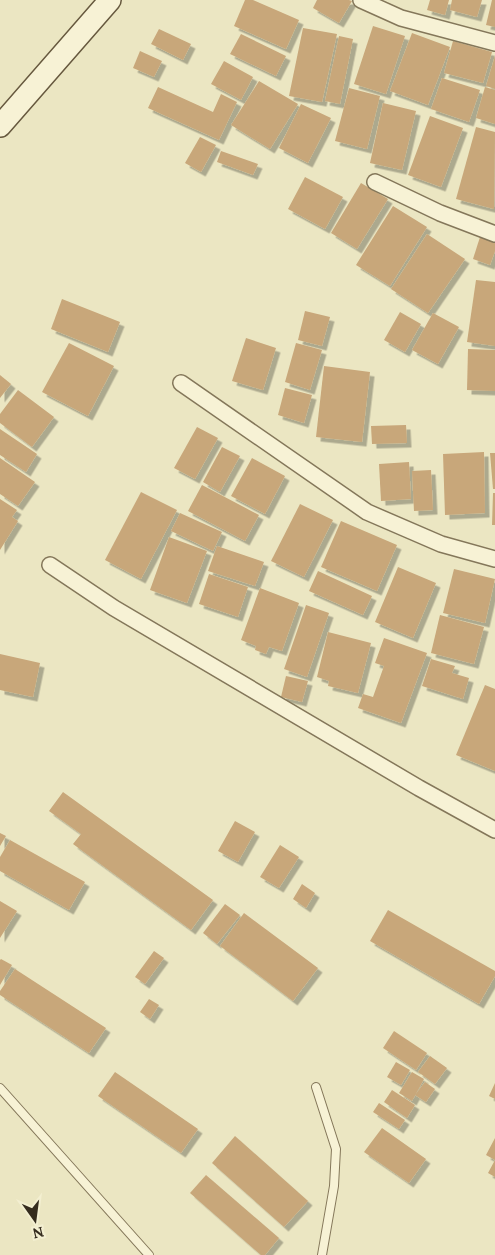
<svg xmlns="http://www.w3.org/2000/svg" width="495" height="1255" viewBox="0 0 495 1255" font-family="Lora,serif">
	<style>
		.building { fill: #c8a77a; filter: url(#shadow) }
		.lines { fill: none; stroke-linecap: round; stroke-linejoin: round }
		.lane-casing { stroke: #84775a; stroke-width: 10 }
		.street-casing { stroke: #84775a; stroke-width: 18 }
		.secondary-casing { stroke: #66583e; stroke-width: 24 }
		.lane { stroke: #f7f2d5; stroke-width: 8 }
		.street { stroke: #f7f2d5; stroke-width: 15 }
		.secondary { stroke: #f7f2d5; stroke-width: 21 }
	</style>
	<defs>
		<filter id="shadow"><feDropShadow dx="4.5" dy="4.5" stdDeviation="0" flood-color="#0004"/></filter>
	</defs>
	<rect width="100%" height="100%" fill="#ebe6c2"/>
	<g class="building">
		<polygon points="245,0 253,0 299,20 286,49 234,26"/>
		<polygon points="317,0 349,0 352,1 339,23 313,8"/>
		<polygon points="430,0 449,0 445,15 427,10"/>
		<polygon points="452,0 482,0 477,17 450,10"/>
		<polygon points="492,0 495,0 495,27 486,25"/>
		<polygon points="373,26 405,36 386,94 354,84"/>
		<polygon points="303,28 337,34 322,102 289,96"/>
		<polygon points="159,29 191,44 183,60 151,44"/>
		<polygon points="412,33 450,47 428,105 390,91"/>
		<polygon points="241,34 286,56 276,76 230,54"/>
		<polygon points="339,36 353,39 340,104 325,101"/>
		<polygon points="453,41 492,52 483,83 444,73"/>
		<polygon points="140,51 162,61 154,77 133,68"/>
		<polygon points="495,56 495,89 486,86"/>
		<polygon points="224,61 253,77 241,100 211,84"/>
		<polygon points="442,78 480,90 469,122 431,109"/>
		<polygon points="259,81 298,104 270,149 231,125"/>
		<polygon points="158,87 213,112 221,94 237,102 219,140 148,108"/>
		<polygon points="485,87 495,90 495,124 476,118"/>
		<polygon points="349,88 380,96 367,149 335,141"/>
		<polygon points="383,103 416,111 402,170 370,163"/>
		<polygon points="301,104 331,118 308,163 279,148"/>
		<polygon points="430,116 463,128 441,187 408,175"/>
		<polygon points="476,127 495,132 494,209 456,199"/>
		<polygon points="200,137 216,145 201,172 185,163"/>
		<polygon points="221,151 258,164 253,175 217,162"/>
		<polygon points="305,177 343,197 325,229 288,209"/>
		<polygon points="361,183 388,199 357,249 331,233"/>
		<polygon points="393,206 427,227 390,286 356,265"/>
		<polygon points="427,234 465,259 428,313 391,289"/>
		<polygon points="480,237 495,242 495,251 490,265 473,259"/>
		<polygon points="476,280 495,282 495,346 467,342"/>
		<polygon points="62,299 120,322 108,352 51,329"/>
		<polygon points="305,311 330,317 322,346 298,340"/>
		<polygon points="400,312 421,324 405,352 384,340"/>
		<polygon points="433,313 459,327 438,364 412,350"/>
		<polygon points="246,338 276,348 263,390 232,381"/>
		<polygon points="69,343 114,366 88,416 42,392"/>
		<polygon points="296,343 322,350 310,390 285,382"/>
		<polygon points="468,349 495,350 495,391 467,390"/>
		<polygon points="324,366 370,372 362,442 316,437"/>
		<polygon points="0,375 11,384 0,398"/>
		<polygon points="285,388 312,395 304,423 278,415"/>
		<polygon points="18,390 54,417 32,447 0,423 0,414"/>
		<polygon points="406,425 407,443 372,444 371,426"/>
		<polygon points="197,427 218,438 195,479 174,468"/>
		<polygon points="0,429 37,454 26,472 0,455"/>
		<polygon points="222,447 240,456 220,492 203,482"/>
		<polygon points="484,452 485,513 445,515 443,454"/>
		<polygon points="490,453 495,453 495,489 493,489"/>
		<polygon points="0,458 35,482 18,506 0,494"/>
		<polygon points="252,458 285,476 265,514 231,496"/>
		<polygon points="409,462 411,499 381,501 379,464"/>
		<polygon points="431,470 433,510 414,511 412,471"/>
		<polygon points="202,485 259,515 245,541 188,511"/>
		<polygon points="141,492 177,510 141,579 105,560"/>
		<polygon points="493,493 495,493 495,525 492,525"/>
		<polygon points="0,499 17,510 12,517 18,521 0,550"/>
		<polygon points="300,504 333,520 304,577 271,561"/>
		<polygon points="180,513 222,532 213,551 171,531"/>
		<polygon points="341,521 397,545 377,591 321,567"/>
		<polygon points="169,537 207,551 187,603 150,590"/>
		<polygon points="217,546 264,562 255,586 208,571"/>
		<polygon points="398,567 436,583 413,638 375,622"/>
		<polygon points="454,569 495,579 485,623 443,613"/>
		<polygon points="318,571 372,596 363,615 309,591"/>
		<polygon points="209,574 248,587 238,617 199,604"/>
		<polygon points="260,588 299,603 282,651 269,647 266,654 255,650 256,646 241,640"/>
		<polygon points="306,605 329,613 307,677 284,669"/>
		<polygon points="440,615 484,627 474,664 431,653"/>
		<polygon points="328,632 371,643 358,693 328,686 329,681 317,677"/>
		<polygon points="384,638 427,653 401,723 358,708 363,694 373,697 384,666 375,663"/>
		<polygon points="0,654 40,663 33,697 0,690"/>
		<polygon points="431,659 455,666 452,673 469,678 463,699 422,686"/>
		<polygon points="286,676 308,681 302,702 281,697"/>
		<polygon points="485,685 495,689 495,771 456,755"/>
		<polygon points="63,792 213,900 191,930 73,844 81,834 49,811"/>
		<polygon points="235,821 255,832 238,862 218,851"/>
		<polygon points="0,833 6,836 0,846"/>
		<polygon points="10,840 85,882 69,910 0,871 0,857"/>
		<polygon points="280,845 299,857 279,888 260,877"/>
		<polygon points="302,884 315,893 306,908 293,899"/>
		<polygon points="0,901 17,911 0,938"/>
		<polygon points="225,904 240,915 217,944 203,933"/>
		<polygon points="388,910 495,971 495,976 479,1004 370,941"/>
		<polygon points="244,913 318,968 293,1001 220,946"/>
		<polygon points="154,951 164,958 145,984 135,977"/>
		<polygon points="1,959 12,965 0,985 0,960"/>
		<polygon points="15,969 106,1028 89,1053 0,995 0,991"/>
		<polygon points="149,999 159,1005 150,1019 140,1012"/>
		<polygon points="394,1031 427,1053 416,1070 383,1048"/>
		<polygon points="430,1056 447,1068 435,1084 418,1072"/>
		<polygon points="396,1062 410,1070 401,1085 387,1077"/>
		<polygon points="115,1072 198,1129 181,1153 98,1096"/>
		<polygon points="412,1072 424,1079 412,1101 399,1093"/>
		<polygon points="425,1082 435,1089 426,1102 415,1095"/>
		<polygon points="495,1083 495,1099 489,1096"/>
		<polygon points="392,1090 415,1105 407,1118 384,1102"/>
		<polygon points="379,1103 405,1120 399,1129 373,1112"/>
		<polygon points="382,1128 426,1159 409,1183 364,1152"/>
		<polygon points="235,1136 308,1201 284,1227 212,1163"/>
		<polygon points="495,1138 495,1177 488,1173 495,1160 486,1155"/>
		<polygon points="206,1175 279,1238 265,1255 261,1255 190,1193"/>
	</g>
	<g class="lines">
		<defs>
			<g id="lane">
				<polyline points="316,1087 336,1149 334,1186 322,1255"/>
				<polyline points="0,1088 149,1255"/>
			</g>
			<g id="street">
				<polyline points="361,0 401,18 495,43"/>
				<polyline points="375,182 440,213 495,234"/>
				<polyline points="181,383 367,512 441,544 495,559"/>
				<polyline points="50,565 114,608 419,788 495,830"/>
			</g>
			<polyline id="secondary" points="0,126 110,0"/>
		</defs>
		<use href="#lane" class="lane-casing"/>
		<use href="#street" class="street-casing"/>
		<use href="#secondary" class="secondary-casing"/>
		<use href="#lane" class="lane"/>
		<use href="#street" class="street"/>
		<use href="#secondary" class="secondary"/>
	</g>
	<g transform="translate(35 1220) rotate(166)" stroke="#f3efd1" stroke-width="4" paint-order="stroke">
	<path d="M0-4L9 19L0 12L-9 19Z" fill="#352c1e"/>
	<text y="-8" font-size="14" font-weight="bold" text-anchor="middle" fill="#352c1e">N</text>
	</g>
</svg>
